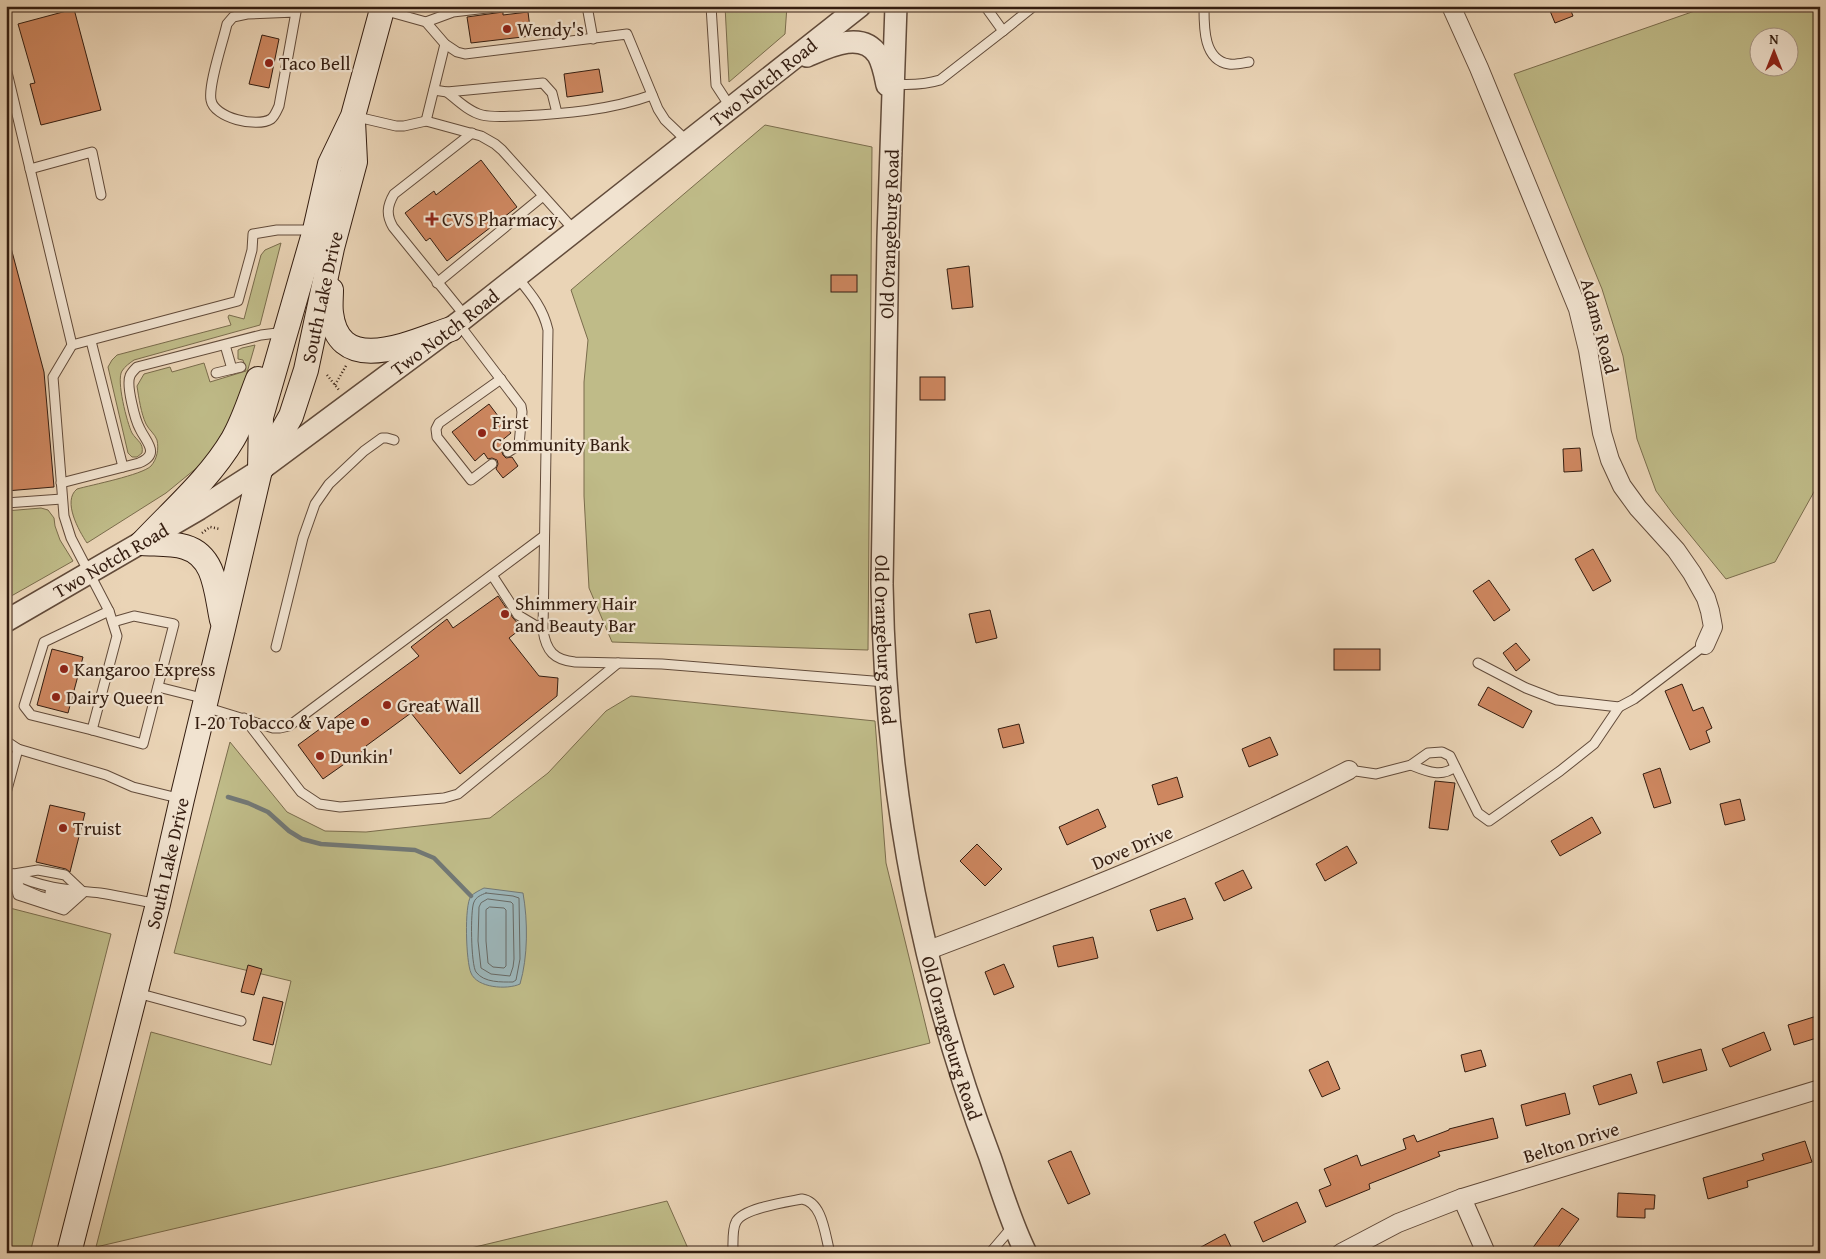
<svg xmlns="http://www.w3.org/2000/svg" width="1826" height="1259" viewBox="0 0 1826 1259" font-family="'Gentium Book Plus',serif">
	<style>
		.green { fill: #bfbb88; stroke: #7a6c4c; fill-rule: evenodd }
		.water { fill: #9cb5b8; stroke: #727875 }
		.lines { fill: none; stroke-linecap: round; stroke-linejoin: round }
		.shore { stroke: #686964; stroke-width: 1 }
		.stream { stroke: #727875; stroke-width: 4.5 }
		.building { fill: #ce8760; stroke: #341d10 }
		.service-casing { stroke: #624b3a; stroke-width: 11 }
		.minor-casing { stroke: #624b3a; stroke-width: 20 }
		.tertiary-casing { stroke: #624b3a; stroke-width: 24 }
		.secondary-casing { stroke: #341d10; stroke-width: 26 }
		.path { stroke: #341d10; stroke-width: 2.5; stroke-dasharray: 1 2.5; stroke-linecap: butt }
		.service { stroke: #f1e3d0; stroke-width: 9 }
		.minor { stroke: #f1e3d0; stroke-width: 18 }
		.tertiary { stroke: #f1e3d0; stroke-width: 21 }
		.secondary { stroke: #f1e3d0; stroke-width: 24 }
		.poi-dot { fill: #8f2418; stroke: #f1e3d0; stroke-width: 2 }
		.labels { text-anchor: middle; stroke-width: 4.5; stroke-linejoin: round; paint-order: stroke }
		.poi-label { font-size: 19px; fill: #341d10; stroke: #f1e3d0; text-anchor: start }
		.street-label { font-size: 19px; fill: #341d10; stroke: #f1e3d0 }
	</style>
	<rect width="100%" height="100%" fill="#ead4b6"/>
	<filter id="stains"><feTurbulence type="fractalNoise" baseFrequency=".004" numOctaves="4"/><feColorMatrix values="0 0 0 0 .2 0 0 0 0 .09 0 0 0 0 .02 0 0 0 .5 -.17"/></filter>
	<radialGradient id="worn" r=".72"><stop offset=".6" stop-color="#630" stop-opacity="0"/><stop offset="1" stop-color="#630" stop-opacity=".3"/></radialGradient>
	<g class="green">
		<polygon points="725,6 787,6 785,34 729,82"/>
		<path d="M1709 6H1820V481L1775 562 1726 579 1673 514 1656 491 1637 439 1623 356 1602 289 1514 74ZM1758 38H1788V68H1758Z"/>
		<polygon points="765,125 872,147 868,650 612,642 589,588 584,496 584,382 588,340 571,290"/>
		<path d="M281 243 260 325 134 360C130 363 125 366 122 371 116 380 127 423 132 433 137 441 144 443 142 453L137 457H132L128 453 108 367 112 360 117 355 231 325 228 317 229 315 244 319 261 255 265 250Z"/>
		<path d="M255 345 237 407 215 446 199 466 166 493 87 543C79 531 62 501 77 489 91 485 142 475 151 466 157 459 159 449 157 440 155 434 149 430 146 424 141 413 139 399 137 386L144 374 170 367 172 372 204 363 210 382 246 371 243 360 238 359V350L242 348Z"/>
		<polygon points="41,508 48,510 54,518 55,526 60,540 73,561 6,599 6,511"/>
		<polygon points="631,696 875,721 886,863 930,1043 442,1166 96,1247 151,1032 271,1065 291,981 174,953 230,742 287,812 325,831 366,832 490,818 548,773 606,711"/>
		<polygon points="6,907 111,934 30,1253 6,1253"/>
		<polygon points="667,1201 690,1253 450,1253"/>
	</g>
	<path class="water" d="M484 888 523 893C528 921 528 957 520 984 507 990 477 988 471 973 466 962 464 905 471 896 474 893 480 890 484 888Z"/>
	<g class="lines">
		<g class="shore">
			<path d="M486 893 513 896 519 898 520 959 516 980 513 982C502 982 484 983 476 972 471 965 470 910 474 902 476 897 481 895 486 893Z"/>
			<polygon points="488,899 511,902 513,904 514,959 513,967 510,976 491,974 481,968 478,941 479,907 481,903"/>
			<polygon points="490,907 504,908 506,910 506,966 504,968 493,967 488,963 486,941 486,910"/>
		</g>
		<polyline class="stream" points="228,797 248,803 268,812 289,831 302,839 321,844 415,850 434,858 471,896"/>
	</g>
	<g class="building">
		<polygon points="1548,6 1569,6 1573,16 1555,23"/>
		<polygon points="74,9 101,110 41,125 30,84 35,83 18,24"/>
		<polygon points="503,12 503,15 528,12 531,36 471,43 467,17"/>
		<polygon points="262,35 279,39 269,88 249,84"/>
		<polygon points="599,69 603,92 567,97 564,74"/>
		<polygon points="481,160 517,207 447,261 430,238 426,241 405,213 434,191 436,195"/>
		<polygon points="10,244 44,372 54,487 6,491 6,245"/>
		<polygon points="969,266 973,307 952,309 947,269"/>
		<rect x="831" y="275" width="26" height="17"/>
		<rect x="920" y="377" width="25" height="23"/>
		<polygon points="489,404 511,433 500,442 504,447 502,452 503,455 506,458 512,457 518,466 503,478 496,469 498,464 497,460 492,458 488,459 484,453 475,461 452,432"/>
		<polygon points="1580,448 1582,471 1564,472 1563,449"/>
		<polygon points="1593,549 1611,581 1593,591 1575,559"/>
		<polygon points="1489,580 1510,610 1494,621 1473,591"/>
		<polygon points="498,596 513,618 522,628 509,638 539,676 558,678 557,696 460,774 411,713 366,746 367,748 323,779 298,745 419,656 411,647 447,619 453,628"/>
		<polygon points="990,610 997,638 976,643 969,614"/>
		<polygon points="1516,643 1530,660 1516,671 1503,653"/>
		<polygon points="52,649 83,657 68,713 37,705"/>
		<rect x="1334" y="649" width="46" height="21"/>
		<polygon points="1682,684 1693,711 1703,707 1712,728 1706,731 1710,742 1690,750 1665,691"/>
		<polygon points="1488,687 1532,711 1523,728 1478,705"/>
		<polygon points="1019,724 1024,743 1003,748 998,729"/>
		<polygon points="1270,737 1278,755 1249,767 1242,749"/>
		<polygon points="1660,768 1671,803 1654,808 1643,774"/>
		<polygon points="1177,777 1183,797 1158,805 1152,785"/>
		<polygon points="1435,781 1455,783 1448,830 1429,828"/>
		<polygon points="1740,799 1745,820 1725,825 1720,804"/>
		<polygon points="50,805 85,813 70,872 66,869 36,862"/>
		<polygon points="1098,809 1106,827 1067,845 1059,827"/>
		<polygon points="1592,817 1601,833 1560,856 1551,841"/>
		<polygon points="977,844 1002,869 985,886 960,861"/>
		<polygon points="1347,846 1357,863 1325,881 1316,864"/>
		<polygon points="1243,870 1252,888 1224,901 1215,883"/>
		<polygon points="1185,898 1193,919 1157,931 1150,910"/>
		<polygon points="1093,937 1098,958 1058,967 1053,946"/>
		<polygon points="1004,964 1014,987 994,995 985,972"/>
		<polygon points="248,965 262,969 254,995 241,992"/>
		<polygon points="263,997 283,1002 273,1045 253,1040"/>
		<polygon points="1820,1015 1820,1037 1794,1045 1788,1025"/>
		<polygon points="1764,1032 1771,1050 1730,1067 1722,1049"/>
		<polygon points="1701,1049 1707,1070 1663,1083 1657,1062"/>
		<polygon points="1481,1050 1486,1066 1465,1072 1461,1055"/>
		<polygon points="1328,1061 1340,1089 1322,1097 1309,1070"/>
		<polygon points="1631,1074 1637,1093 1599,1105 1593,1086"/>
		<polygon points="1565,1093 1570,1114 1526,1126 1521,1105"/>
		<polygon points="1493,1118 1498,1138 1438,1152 1440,1156 1369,1184 1370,1189 1326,1207 1319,1190 1331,1185 1324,1169 1357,1155 1361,1166 1406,1149 1403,1139 1414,1135 1417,1142 1449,1130 1449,1129"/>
		<polygon points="1805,1141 1812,1162 1747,1181 1748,1187 1708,1199 1703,1178 1764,1160 1762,1154"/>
		<polygon points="1071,1151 1090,1194 1068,1204 1048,1161"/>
		<polygon points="1618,1193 1655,1195 1654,1209 1645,1209 1645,1218 1617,1217"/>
		<polygon points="1297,1202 1306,1222 1263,1242 1254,1222"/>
		<polygon points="1562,1208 1579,1219 1554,1253 1529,1253"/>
		<polygon points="1225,1234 1234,1253 1190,1253"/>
	</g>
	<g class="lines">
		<defs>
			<g id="service">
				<polyline points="587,6 593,39"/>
				<polyline points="711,6 716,85 731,108"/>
				<path d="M1204 6C1204 26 1203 60 1229 64 1235 65 1243 63 1249 62"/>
				<polyline points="383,10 426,22 445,44 457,52 465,54 627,34 658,109 665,120 688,142"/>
				<path d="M296 12 247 14 233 17 227 24C223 42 208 85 211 100 214 118 257 128 271 119 275 116 277 110 279 106L296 12 297 6"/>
				<polyline points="426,22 453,12 504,6"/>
				<polyline points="1003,31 1034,6"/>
				<polyline points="6,68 72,345 53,377 64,516 71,538 109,611 117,636 92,730"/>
				<path d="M893 84C909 85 924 85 940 80L1003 31 985 6"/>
				<polyline points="434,90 447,92 543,83 552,93 557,113"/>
				<path d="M447 92C457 100 469 112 482 115 495 118 508 116 520 116 564 114 611 110 652 95"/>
				<polyline points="353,116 396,126 404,126 426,121 481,136 495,144 502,150 575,231"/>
				<polyline points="426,121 445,44"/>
				<polyline points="30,169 92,152 101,195"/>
				<path d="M517 277C531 294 543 308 548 330L543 630C546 651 554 660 575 662L662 664 885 682"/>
				<polyline points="437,283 543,196"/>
				<path d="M466 317 393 227C386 215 387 206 394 194L472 133"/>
				<polyline points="458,323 521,406 522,412 519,445"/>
				<polyline points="91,341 123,467"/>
				<polyline points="72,345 238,301 252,250 253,234 277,230 314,230"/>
				<polyline points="225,345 232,369"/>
				<polyline points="216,373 241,367"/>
				<polyline points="508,452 519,445 547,448"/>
				<polyline points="492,464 471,480 437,437 436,429 439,423 501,379"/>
				<path d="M61 483 139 463C161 454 146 442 140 429 135 420 126 385 130 376 131 373 134 370 137 367L261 335 285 332"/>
				<polyline points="6,503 62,499"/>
				<polyline points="492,575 518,615 543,630"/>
				<polyline points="109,611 44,642 24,706 31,715 92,730 143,744 174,624 134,616 113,622"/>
				<polyline points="276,647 303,538 315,504 329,484 364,451 382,438 387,438 394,440"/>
				<polyline points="1478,663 1526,688 1557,700 1619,707 1634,699 1705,645"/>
				<polyline points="158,687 206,699"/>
				<polyline points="205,707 273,728 280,728 289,726 544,536"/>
				<polyline points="244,718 301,792 319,804 340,807 444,798 458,794 618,663"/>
				<polyline points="6,741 18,749 6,793"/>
				<polyline points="18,749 106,775 133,787 182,799"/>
				<path d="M1411 765C1426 771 1441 778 1455 767"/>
				<polyline points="1349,770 1376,774 1411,765 1428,753 1442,752 1450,756 1478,813 1489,821 1560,771 1594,744 1619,707"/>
				<path d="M13 874C41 888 70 890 100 893 119 896 138 900 157 904"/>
				<polyline points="13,874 18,895 64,910 83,893"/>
				<polyline points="14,874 38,870 65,875 83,892"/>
				<polyline points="17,881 20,888 39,896 62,902 73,897"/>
				<polyline points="50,892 66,897 78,894"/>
				<polyline points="137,993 241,1021"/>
				<path d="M733 1253C733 1244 732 1229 736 1222 743 1208 787 1202 802 1199 823 1202 825 1236 830 1253"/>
				<polyline points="990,1253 1013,1226"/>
			</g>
			<g id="minor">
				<polyline points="1451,6 1479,68 1578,309 1588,350 1602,433 1610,460 1622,486 1638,508 1676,550 1692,573 1706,598 1710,611 1713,627 1705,645"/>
				<path d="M926 951C1070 897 1213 840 1349 770"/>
				<polyline points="1462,1198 1486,1253"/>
				<polyline points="1341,1253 1398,1223 1462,1198 1820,1089"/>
			</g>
			<g id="tertiary">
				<path id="s1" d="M896 6 888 237 882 584C885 781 920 973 990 1157 1001 1189 1011 1223 1026 1253"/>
				<path d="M807 56C828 47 862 30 878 55 883 64 885 75 887 85"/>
				<path id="s2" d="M6 621 199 509 260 470 458 323 860 6"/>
			</g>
			<g id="secondary">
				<path d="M331 290C331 297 330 306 331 313 339 379 414 341 451 329"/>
				<path id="s3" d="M261 469 291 416 306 370 332 248 355 162 353 121"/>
				<path d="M142 543C173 510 210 478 233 439 244 420 250 399 258 379"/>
				<path d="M142 543C156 544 172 543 185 547 216 556 216 593 222 620"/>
				<path id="s4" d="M69 1253 158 904 182 799 223 629 260 470 261 417 315 230 330 164 353 116 383 6"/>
			</g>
		</defs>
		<use href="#service" class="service-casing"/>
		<use href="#minor" class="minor-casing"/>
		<use href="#tertiary" class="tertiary-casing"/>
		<use href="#secondary" class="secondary-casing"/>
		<g class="path">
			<polyline points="327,375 339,390"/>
			<polyline points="335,385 347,364"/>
			<polyline points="202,533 210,527 220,529"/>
		</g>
		<use href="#service" class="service"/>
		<use href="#minor" class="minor"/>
		<use href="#tertiary" class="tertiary"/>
		<use href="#secondary" class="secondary"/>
	</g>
	<g class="poi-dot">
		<circle cx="507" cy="29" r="5"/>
		<circle cx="269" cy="63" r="5"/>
		<path d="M429.5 211.5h5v5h5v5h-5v5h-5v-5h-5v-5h5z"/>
		<circle cx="482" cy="433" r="5"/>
		<circle cx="505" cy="614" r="5"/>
		<circle cx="64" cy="669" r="5"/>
		<circle cx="56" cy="697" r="5"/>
		<circle cx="387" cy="705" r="5"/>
		<circle cx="365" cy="722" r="5"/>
		<circle cx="320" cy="756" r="5"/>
		<circle cx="63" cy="828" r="5"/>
	</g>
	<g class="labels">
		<g class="poi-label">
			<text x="517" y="36">Wendy's</text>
			<text x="279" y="70">Taco Bell</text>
			<text x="442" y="226">CVS Pharmacy</text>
			<text x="492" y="429">First<tspan x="492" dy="22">Community Bank</tspan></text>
			<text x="515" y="610">Shimmery Hair<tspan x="515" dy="22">and Beauty Bar</tspan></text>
			<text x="74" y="676">Kangaroo Express</text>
			<text x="66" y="704">Dairy Queen</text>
			<text x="397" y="712">Great Wall</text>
			<text x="355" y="729" text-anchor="end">I-20 Tobacco &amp; Vape</text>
			<text x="330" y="763">Dunkin'</text>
			<text x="73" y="835">Truist</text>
		</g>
		<g class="street-label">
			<text dy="7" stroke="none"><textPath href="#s2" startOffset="931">Two Notch Road</textPath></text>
			<text transform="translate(889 234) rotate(-88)" y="7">Old Orangeburg Road</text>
			<text dy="7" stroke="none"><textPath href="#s3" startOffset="184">South Lake Drive</textPath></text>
			<text transform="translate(1600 326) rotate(75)" y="7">Adams Road</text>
			<text dy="7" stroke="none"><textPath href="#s2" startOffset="526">Two Notch Road</textPath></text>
			<text dy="7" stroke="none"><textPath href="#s2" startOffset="121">Two Notch Road</textPath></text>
			<text dy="7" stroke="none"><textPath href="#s1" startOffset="634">Old Orangeburg Road</textPath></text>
			<text transform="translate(1132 847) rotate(-23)" y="7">Dove Drive</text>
			<text dy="7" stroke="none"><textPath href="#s4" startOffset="402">South Lake Drive</textPath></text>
			<text dy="7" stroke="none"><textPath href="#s1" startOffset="1039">Old Orangeburg Road</textPath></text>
			<text transform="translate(1571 1142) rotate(-17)" y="7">Belton Drive</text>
		</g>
	</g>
	<rect width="1826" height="1259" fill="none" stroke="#ead4b6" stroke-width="25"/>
	<rect x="8" y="8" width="1811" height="1244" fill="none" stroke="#341d10" stroke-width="2.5"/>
	<rect x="12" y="12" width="1801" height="1234" fill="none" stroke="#341d10"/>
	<g transform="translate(1774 52)"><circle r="24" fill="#f1e3d0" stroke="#a59483"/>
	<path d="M0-4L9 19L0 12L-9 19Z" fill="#8f2418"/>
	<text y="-8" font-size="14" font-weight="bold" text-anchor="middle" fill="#341d10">N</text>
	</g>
	<rect width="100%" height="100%" filter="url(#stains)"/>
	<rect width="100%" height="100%" fill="url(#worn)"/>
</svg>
